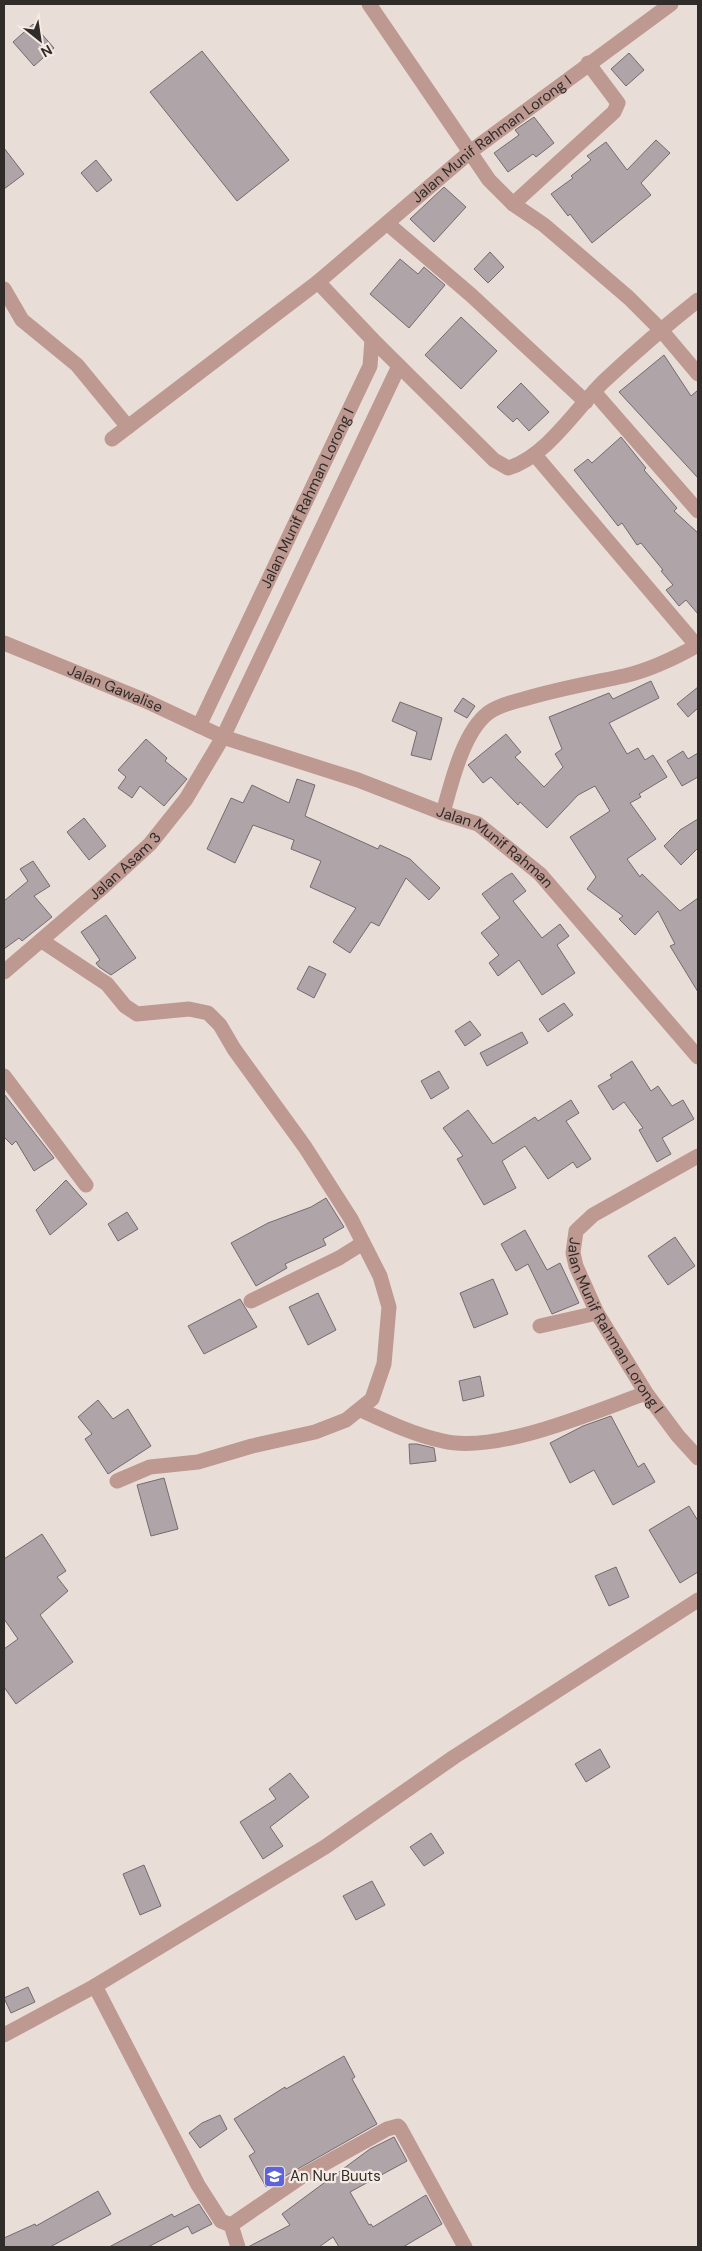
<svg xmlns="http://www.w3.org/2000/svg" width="702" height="2251" viewBox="0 0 702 2251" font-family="'DM Sans',sans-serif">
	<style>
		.building { fill: #afa4a8; stroke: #756b6f }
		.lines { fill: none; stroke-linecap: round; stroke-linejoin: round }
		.minor { stroke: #bd9991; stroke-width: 15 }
		.labels { text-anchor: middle; stroke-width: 4.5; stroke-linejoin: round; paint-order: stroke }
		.street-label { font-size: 15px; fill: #302c2a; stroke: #f6ebe4 }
		.poi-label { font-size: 15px; fill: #302c2a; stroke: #f6ebe4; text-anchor: start }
	</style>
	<rect width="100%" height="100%" fill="#e9ded7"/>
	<g class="building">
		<polygon points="33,24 54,48 34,66 13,42"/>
		<polygon points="202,51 289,160 237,201 150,92"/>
		<polygon points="629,53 644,70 626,86 611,69"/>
		<polygon points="534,117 554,143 536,157 533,154 508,172 494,153 519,135 515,130"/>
		<polygon points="656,140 670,153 641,183 651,195 592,243 570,214 568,216 551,194 573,178 571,176 591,160 587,156 606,142 627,170"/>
		<polygon points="4,148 24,174 4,189"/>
		<polygon points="96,160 112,180 97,192 81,173"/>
		<polygon points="444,187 466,207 434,242 410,219"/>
		<polygon points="490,252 504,267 488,283 474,269"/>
		<polygon points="400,259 418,274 424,267 445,285 409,328 370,294"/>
		<polygon points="461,317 497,351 461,389 425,355"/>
		<polygon points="664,355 691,396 698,390 698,478 619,392"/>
		<polygon points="521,383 549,412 529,431 517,418 513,422 497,407"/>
		<polygon points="621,437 646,468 644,470 677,508 674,511 698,533 698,614 686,600 679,606 666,590 673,585 661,571 663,570 641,543 637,545 622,523 618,526 574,470 588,459 592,463"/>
		<polygon points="651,681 659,698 609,723 627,754 638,748 645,760 653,755 667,777 639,794 641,797 630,803 656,839 627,859 640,877 642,874 680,911 698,898 698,992 670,946 675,944 658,911 635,935 619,919 623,916 587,889 596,877 570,837 610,811 595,786 578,795 547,828 520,802 518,805 491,777 483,783 468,765 506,734 521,752 515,757 544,787 563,767 555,754 562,749 549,717 609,693 613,699"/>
		<polygon points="698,687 698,708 688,717 677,704"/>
		<polygon points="463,698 475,706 467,718 454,711"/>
		<polygon points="400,702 442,718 431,760 411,755 417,732 392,721"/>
		<polygon points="146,739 167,758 165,761 187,779 164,806 140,786 132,798 118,788 126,777 118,770"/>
		<polygon points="683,751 688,759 698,753 698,777 682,786 667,761"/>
		<polygon points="297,779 315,785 305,816 378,849 380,845 410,859 440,888 429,900 406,878 379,926 371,922 350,953 333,942 356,908 310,887 321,861 291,849 294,840 253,825 235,863 207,849 231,798 243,803 252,785 289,803"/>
		<polygon points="84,818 106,846 89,860 67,832"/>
		<polygon points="698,819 698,848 681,865 664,846 680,830"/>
		<polygon points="33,861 50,886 34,896 52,917 22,941 19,938 4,949 4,901 28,881 20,869"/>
		<polygon points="512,873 526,891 513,901 542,938 560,924 569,936 557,945 575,973 542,995 519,960 498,976 489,963 499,955 481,933 500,918 482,894 505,877"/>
		<polygon points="106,915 136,958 111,975 99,967 96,963 100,960 81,932"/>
		<polygon points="309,966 326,974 314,998 297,989"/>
		<polygon points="564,1003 573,1015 548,1032 539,1019"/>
		<polygon points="470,1021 481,1035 465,1046 455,1031"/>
		<polygon points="522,1032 528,1043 487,1066 480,1053"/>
		<polygon points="632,1061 651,1091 658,1086 672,1106 683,1100 694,1119 662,1138 671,1154 657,1162 639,1130 643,1128 624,1102 613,1110 598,1086 612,1078 610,1075"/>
		<polygon points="439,1071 449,1088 431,1099 421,1081"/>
		<polygon points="4,1094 54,1158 34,1171 16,1141 12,1145 4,1137"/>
		<polygon points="571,1100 579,1113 566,1121 591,1159 577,1168 573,1162 548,1179 525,1146 502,1161 516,1188 484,1205 457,1159 463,1156 443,1128 468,1110 493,1144 535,1117 538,1121"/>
		<polygon points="66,1180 87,1204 50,1235 36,1210"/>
		<polygon points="326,1198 344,1227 323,1239 326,1245 285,1264 287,1268 256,1286 231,1243 268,1223 311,1207"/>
		<polygon points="127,1212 138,1229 118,1241 108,1224"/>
		<polygon points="525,1230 547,1270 560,1263 579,1303 552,1314 528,1264 516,1271 501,1244"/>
		<polygon points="675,1237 695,1266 668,1285 648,1256"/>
		<polygon points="493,1279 508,1314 474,1328 460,1293"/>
		<polygon points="318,1293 336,1330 308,1345 289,1307"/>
		<polygon points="240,1299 257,1327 204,1354 188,1326"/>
		<polygon points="480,1376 484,1396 463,1401 459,1381"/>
		<polygon points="98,1400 113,1419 128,1409 151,1446 108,1474 85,1439 92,1434 78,1417"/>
		<polygon points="611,1416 638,1467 644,1463 655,1482 613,1505 594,1470 570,1483 550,1443 583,1426"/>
		<polygon points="409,1444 417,1444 434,1448 436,1461 410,1464"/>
		<polygon points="164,1478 178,1529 151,1536 137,1485"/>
		<polygon points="689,1506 698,1521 698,1572 680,1583 649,1530"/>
		<polygon points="42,1534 66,1571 57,1577 68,1591 40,1615 73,1662 16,1704 4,1687 4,1649 18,1639 4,1619 4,1559"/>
		<polygon points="616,1567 629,1597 609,1606 595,1576"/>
		<polygon points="600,1749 610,1767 586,1782 575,1764"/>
		<polygon points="290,1773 309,1797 270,1827 283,1846 263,1859 240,1822 276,1799 269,1789"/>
		<polygon points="431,1833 444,1853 424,1866 410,1847"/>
		<polygon points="144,1865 161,1906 140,1915 123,1874"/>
		<polygon points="372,1881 385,1905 356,1920 343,1896"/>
		<polygon points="28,1987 35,2002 11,2013 4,1998"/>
		<polygon points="344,2056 355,2077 352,2079 377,2124 266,2187 249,2156 255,2152 234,2119 285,2087 286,2089"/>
		<polygon points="220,2115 227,2129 200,2148 189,2133 202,2123"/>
		<polygon points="394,2137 407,2161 350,2192 369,2225 371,2224 373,2227 426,2195 442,2224 403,2247 339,2247 333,2237 319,2247 248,2247 290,2225 282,2214 370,2149"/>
		<polygon points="98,2191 111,2214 50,2247 4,2247 4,2238 35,2224 36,2226"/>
		<polygon points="199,2204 212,2224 192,2234 188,2226 148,2247 109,2247 172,2214 174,2217"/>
	</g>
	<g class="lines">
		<g class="minor">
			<polyline points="369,4 489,180 513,204 544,225 629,298 661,330 698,374"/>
			<polyline points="513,204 614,112 618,103 588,63"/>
			<polyline points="388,224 471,295 586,402"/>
			<polyline points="4,289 22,320 77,365 128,427"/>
			<path d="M372 339 494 460 508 468C546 457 576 409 603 382 634 353 665 326 698 300"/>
			<polyline points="594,392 698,511"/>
			<path id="s1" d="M112 439 318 282 470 152 671 4"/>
			<polyline points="535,455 697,646"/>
			<path id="s2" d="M4 643 146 701 223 737 358 780 443 813 478 824 540 874 698 1057"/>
			<path id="s3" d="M199 726 370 366 372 339 318 282"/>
			<path d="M443 813C451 784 463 732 488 713 498 706 512 702 524 699 557 689 591 683 624 676 650 670 675 658 698 645"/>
			<polyline points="42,941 107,984 125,1006 137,1014 189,1009 208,1013 220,1025 234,1049 305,1147 351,1219 380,1276 389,1307 384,1364 372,1399 346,1420 315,1432 252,1446 198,1462 150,1467 117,1481"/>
			<path id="s4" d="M4 972 103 887 150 844 186 799 223 737 399 366"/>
			<polyline points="4,1076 86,1185"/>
			<path id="s5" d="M698 1156 593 1215 576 1231 573 1253 576 1266 597 1313 646 1393 678 1436 698 1458"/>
			<polyline points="251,1301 339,1258 363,1243"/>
			<polyline points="540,1326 597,1313"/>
			<path d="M361 1410C387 1422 415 1435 443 1441 497 1454 593 1412 646 1393"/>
			<polyline points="95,1986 198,2185 221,2221 231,2225 304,2175 387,2129 398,2126 400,2128 465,2247"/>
			<polyline points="4,2035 95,1986 325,1847 454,1757 698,1600"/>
			<polyline points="231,2225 238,2247"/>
		</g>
	</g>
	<defs>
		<symbol id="school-square" viewBox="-11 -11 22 22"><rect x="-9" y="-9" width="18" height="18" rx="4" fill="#5c63db" stroke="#f6ebe4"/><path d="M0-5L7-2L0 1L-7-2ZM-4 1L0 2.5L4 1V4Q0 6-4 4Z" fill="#fff"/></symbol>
	</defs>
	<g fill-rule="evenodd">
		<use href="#school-square" x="262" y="2164" width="25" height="25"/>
	</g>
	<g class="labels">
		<g class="street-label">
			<text dy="5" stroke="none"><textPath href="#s1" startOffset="484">Jalan Munif Rahman Lorong I</textPath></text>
			<text dy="5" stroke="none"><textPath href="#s3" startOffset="252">Jalan Munif Rahman Lorong I</textPath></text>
			<text dy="5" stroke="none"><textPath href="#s2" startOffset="120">Jalan Gawalise</textPath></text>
			<text dy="5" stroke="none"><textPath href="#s2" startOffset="534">Jalan Munif Rahman</textPath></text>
			<text dy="5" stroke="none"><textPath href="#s4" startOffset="161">Jalan Asam 3</textPath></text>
			<text dy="5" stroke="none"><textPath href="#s5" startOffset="249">Jalan Munif Rahman Lorong I</textPath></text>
		</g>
		<g class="poi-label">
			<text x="290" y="2181">An Nur Buuts</text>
		</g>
	</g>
	<rect width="702" height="2251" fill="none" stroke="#302c2a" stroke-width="10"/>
	<g transform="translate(40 40) rotate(150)" stroke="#f6ebe4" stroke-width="4" paint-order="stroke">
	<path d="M0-4L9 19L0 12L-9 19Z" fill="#302c2a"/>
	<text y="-8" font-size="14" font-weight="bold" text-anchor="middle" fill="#302c2a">N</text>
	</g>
</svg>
